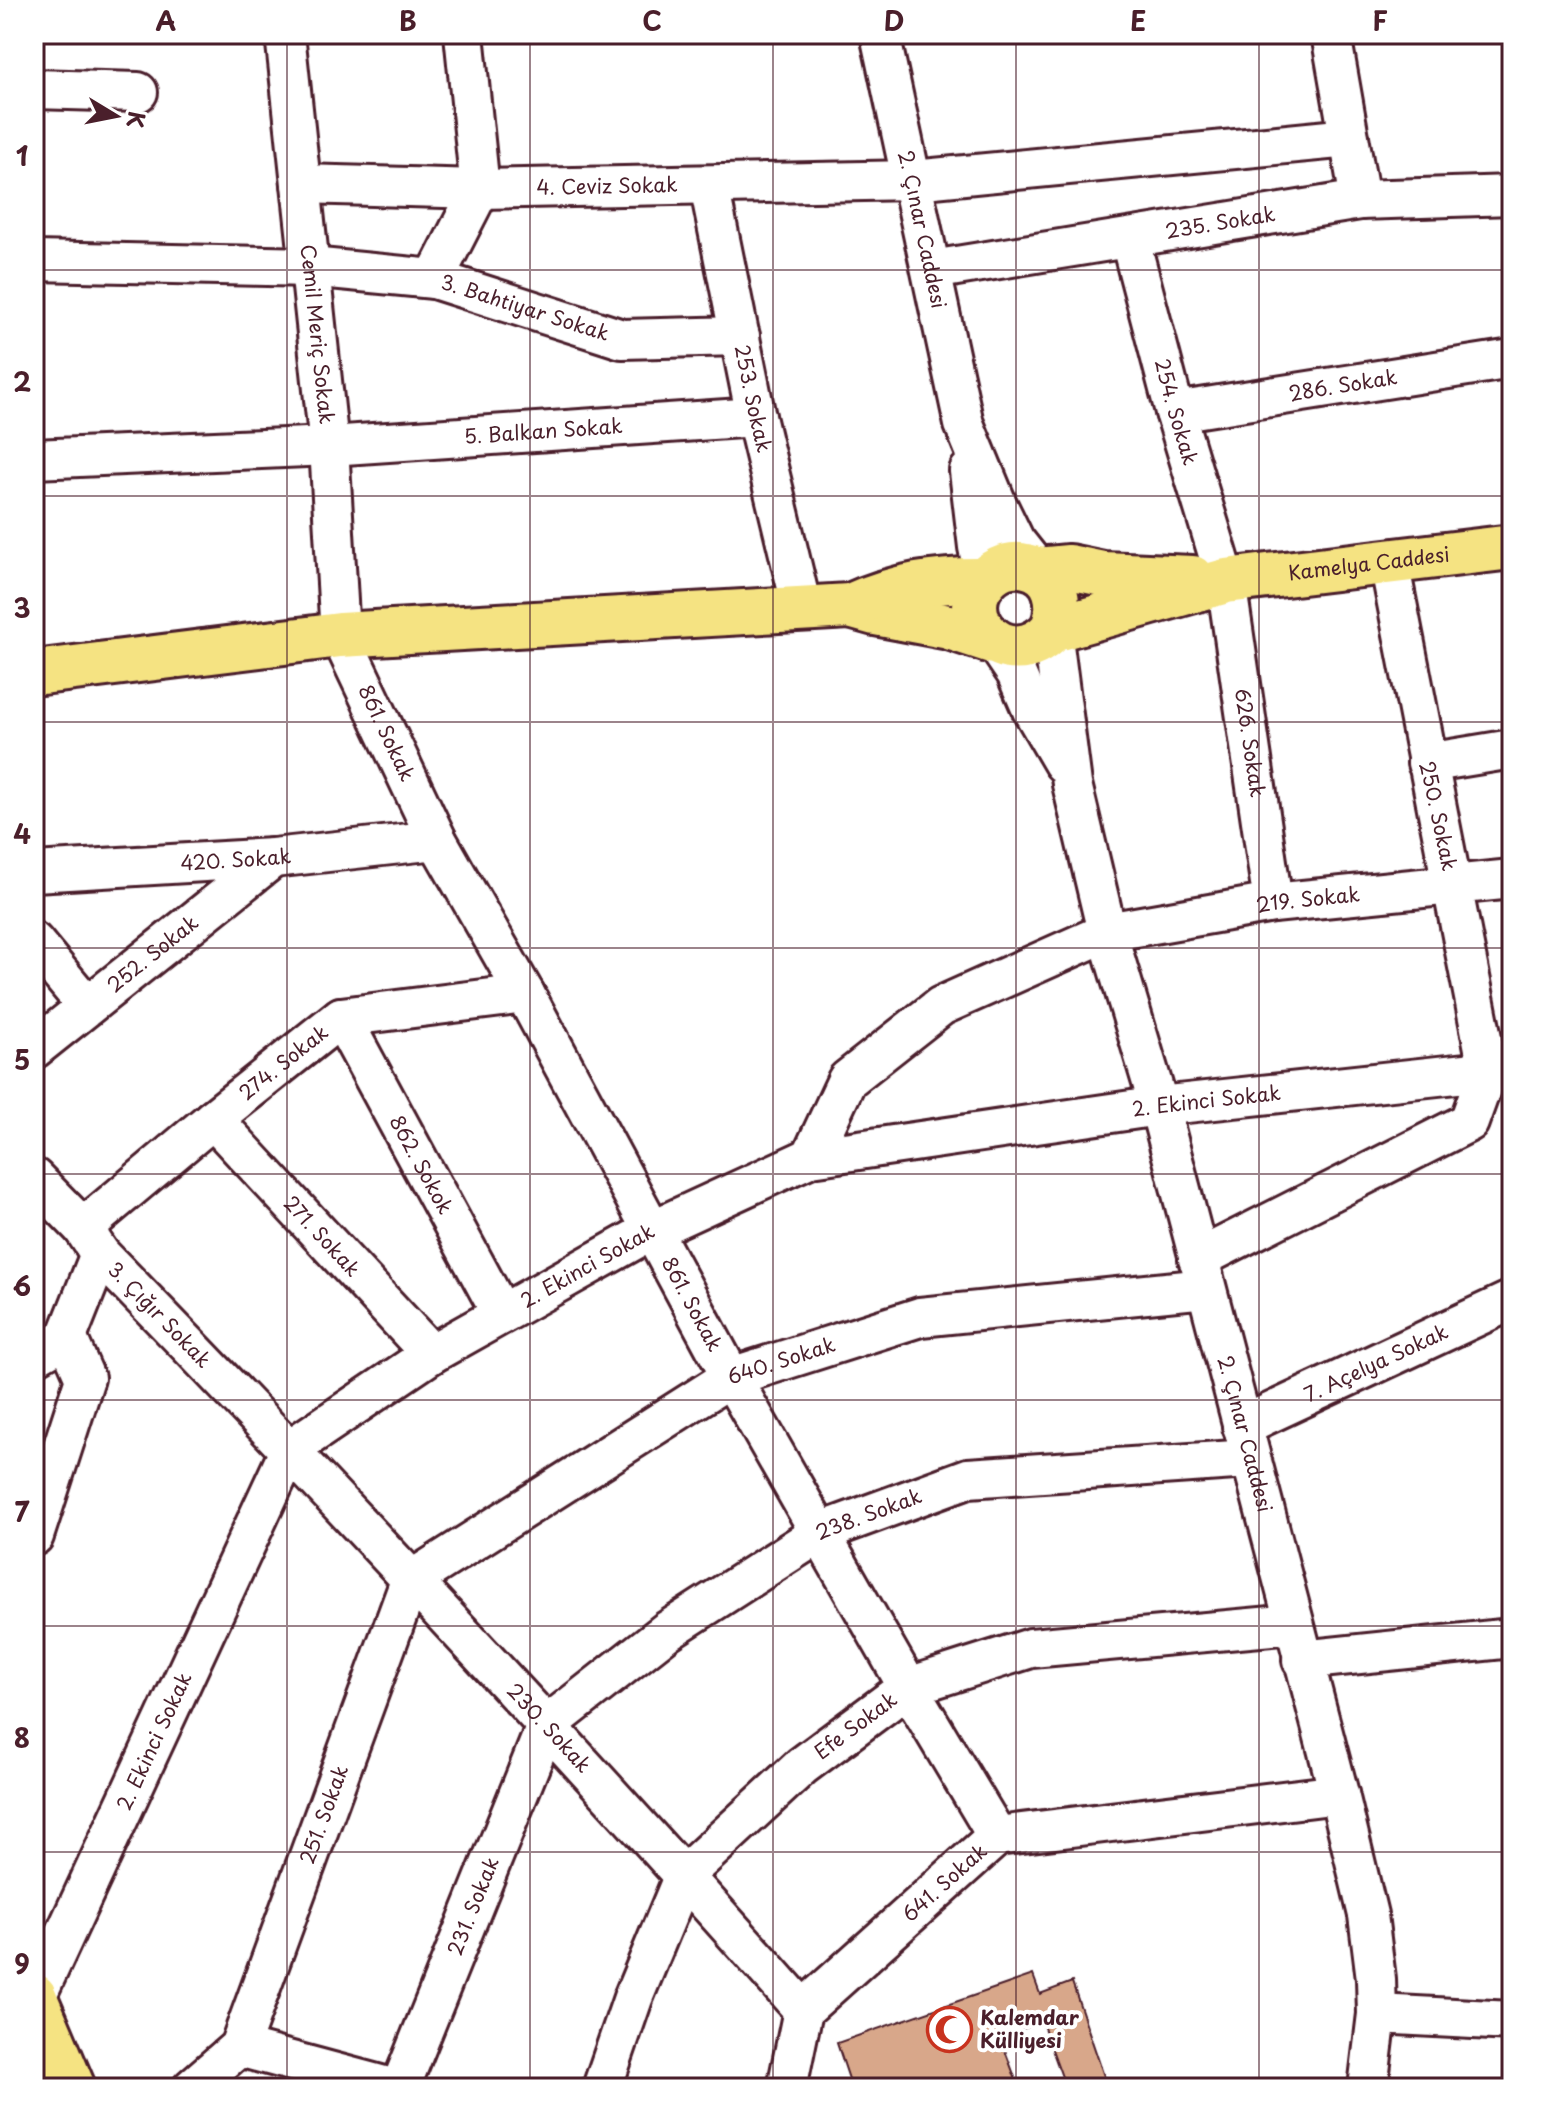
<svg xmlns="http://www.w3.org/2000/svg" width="1546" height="2122" viewBox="0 0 1546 2122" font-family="'Playpen Sans',sans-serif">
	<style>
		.building { fill: #d8a78a; stroke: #4a1f2b; stroke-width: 2 }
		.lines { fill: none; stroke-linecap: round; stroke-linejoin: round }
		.minor-casing { stroke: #4a1f2b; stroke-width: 44 }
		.major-casing { stroke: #4a1f2b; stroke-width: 50 }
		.minor { stroke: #fff; stroke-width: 38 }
		.major { stroke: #f5e382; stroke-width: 44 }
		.grid { fill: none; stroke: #4a1f2b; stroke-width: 2; stroke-opacity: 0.55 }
		.labels { text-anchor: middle; stroke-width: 8; stroke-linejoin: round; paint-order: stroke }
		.street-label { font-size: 20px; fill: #4a1f2b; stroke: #fff }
		.poi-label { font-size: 20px; font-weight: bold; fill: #4a1f2b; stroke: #fff; text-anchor: start }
		.neatline { fill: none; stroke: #4a1f2b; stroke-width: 3 }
		.grid-label { font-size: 26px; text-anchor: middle; font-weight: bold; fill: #4a1f2b }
	</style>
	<rect width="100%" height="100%" fill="#fff"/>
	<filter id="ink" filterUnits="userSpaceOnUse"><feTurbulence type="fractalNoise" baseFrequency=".0125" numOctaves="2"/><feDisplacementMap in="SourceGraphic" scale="16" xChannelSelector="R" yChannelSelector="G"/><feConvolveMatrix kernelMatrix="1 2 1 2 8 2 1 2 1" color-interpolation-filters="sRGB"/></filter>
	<g filter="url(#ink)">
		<polygon class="building" points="1033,1975 1040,1994 1072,1982 1108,2088 1066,2088 1042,2022 1000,2037 1019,2088 852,2088 837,2043"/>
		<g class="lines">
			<defs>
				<g id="minor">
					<path id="s1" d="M285 34 329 446 340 635 437 840 525 994 731 1377 908 1687 997 1836"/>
					<path id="s2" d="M880 34 964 424 997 504 1015 541 1038 570"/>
					<polyline points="1331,34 1360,200"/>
					<polyline points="34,89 138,92"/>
					<path id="s3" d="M301 184 480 189 913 180 1349 138"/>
					<path id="s4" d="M709 185 756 417 802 608"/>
					<path id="s5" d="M1130 240 1175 412 1226 581 1273 903"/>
					<path id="s6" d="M34 261 310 267 434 279 622 339 740 336"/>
					<path id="s7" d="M932 270 1360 200 1512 195"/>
					<polyline points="434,279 480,189 464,34"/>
					<path id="s8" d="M1175 412 1512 359"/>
					<path id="s9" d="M34 459 329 446 756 417"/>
					<polyline points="969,471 978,547 985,580"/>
					<path id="s10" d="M1052 630 1072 784 1107 932 1159 1106 1339 1794 1368 1915 1376 1979 1377 2014 1368 2088"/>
					<polyline points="995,642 1016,673 1032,710 1063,763"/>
					<polyline points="1427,763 1512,749"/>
					<path id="s11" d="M34 872 273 858 437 840"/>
					<polyline points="34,942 87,1006"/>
					<path id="s12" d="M341 1017 501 1313"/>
					<path id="s13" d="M34 1049 273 858"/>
					<path id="s14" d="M213 1119 431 1354"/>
					<path id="s15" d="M811 1157 847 1080 941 1006 1107 932 1273 903 1512 879"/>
					<path id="s16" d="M34 1178 83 1228 100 1254C340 1500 575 1752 803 2010"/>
					<path id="s17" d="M83 1228 213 1119 341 1017 525 994"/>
					<polyline points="1198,1259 1469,1122 1488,1069 1389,562"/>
					<polyline points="34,1356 67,1337 100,1254"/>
					<path id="s18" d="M1242 1426 1512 1300"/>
					<polyline points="34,1536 85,1378 67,1337"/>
					<polyline points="1302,1660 1512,1638"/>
					<path id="s19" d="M35 1999 290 1449 431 1354 652 1230 811 1157 1159 1106 1512 1068"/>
					<polyline points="1377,2014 1512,2021"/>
					<polyline points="239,2047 392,2088"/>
					<path id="s20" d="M192 2088 239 2047 410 1581 731 1377 920 1317 1206 1288"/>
					<path id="s21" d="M400 2088 546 1726 667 1631 821 1532 968 1478 1250 1459"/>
					<path id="s22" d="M602 2088 633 1998 684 1875 802 1766 908 1687 1031 1648 1293 1624"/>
					<path id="s23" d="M787 2088 803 2010 997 1836 1339 1794"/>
				</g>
				<g id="major">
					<polyline points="1038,570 1069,567 1103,574 1192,578"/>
					<polyline points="850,606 875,613 949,627 995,642"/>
					<path id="s24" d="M1052 630C1063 605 1057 572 1026 566 1014 563 1001 566 991 574 946 611 1006 680 1052 630L1226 581 1512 547"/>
					<path d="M34 673 340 635 850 606C895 586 936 579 985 580"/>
					<polyline points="34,1996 73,2088"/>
				</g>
			</defs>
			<use href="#minor" class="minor-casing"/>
			<use href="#major" class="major-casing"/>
			<use href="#minor" class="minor"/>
			<use href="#major" class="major"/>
		</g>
	</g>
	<path class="grid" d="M287 34V2088M530 34V2088M773 34V2088M1016 34V2088M1259 34V2088M34 270H1512M34 496H1512M34 722H1512M34 948H1512M34 1174H1512M34 1400H1512M34 1626H1512M34 1852H1512"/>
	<defs>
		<symbol id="mosque-ring" viewBox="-11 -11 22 22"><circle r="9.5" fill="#fff" stroke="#c8321e" stroke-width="1.5"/><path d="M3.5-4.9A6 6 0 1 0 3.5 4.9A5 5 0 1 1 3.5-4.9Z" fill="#c8321e"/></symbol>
	</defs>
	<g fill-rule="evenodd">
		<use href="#mosque-ring" x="924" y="2004" width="51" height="51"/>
	</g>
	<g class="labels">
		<g class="street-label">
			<text dy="7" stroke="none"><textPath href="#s3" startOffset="306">4. Ceviz Sokak</textPath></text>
			<text dy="7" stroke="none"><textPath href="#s7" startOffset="292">235. Sokak</textPath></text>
			<text dy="7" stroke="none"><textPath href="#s2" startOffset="200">2. Çınar Caddesi</textPath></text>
			<text dy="7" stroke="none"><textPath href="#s6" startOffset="496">3. Bahtiyar Sokak</textPath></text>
			<text dy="7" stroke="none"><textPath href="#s1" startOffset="302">Cemil Meriç Sokak</textPath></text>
			<text dy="7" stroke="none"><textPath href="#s8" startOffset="170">286. Sokak</textPath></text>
			<text dy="7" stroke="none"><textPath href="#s4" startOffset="218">253. Sokak</textPath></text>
			<text dy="7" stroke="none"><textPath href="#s5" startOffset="178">254. Sokak</textPath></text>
			<text dy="7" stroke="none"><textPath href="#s9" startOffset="510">5. Balkan Sokak</textPath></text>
			<text dy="7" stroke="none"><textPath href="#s24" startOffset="584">Kamelya Caddesi</textPath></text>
			<text dy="7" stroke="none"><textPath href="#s1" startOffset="712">861. Sokak</textPath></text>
			<text dy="7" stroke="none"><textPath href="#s5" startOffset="518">626. Sokak</textPath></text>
			<text transform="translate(1438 816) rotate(78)" y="7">250. Sokak</text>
			<text dy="7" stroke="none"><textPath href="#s11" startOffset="202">420. Sokak</textPath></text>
			<text dy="7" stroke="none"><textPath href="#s15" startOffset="590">219. Sokak</textPath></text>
			<text dy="7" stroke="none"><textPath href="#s13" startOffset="152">252. Sokak</textPath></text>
			<text dy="7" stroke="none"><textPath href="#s17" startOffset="260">274. Sokak</textPath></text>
			<text dy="7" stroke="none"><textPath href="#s19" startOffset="1604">2. Ekinci Sokak</textPath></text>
			<text dy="7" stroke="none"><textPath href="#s12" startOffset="168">862. Sokok</textPath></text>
			<text dy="7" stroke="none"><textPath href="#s14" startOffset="160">271. Sokak</textPath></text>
			<text dy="7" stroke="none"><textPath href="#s19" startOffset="956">2. Ekinci Sokak</textPath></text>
			<text dy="7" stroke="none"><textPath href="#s1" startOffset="1360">861. Sokak</textPath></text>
			<text dy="7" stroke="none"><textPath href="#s16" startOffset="186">3. Çığır Sokak</textPath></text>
			<text dy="7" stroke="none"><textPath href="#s20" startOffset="992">640. Sokak</textPath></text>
			<text dy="7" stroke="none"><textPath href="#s18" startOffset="148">7. Açelya Sokak</textPath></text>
			<text dy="7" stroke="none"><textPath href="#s10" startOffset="828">2. Çınar Caddesi</textPath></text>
			<text dy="7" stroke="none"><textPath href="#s21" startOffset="778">238. Sokak</textPath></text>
			<text dy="7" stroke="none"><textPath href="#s22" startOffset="456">Efe Sokak</textPath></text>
			<text dy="7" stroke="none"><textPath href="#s16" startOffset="754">230. Sokak</textPath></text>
			<text dy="7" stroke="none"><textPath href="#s19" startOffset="284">2. Ekinci Sokak</textPath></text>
			<text dy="7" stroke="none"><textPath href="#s20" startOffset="310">251. Sokak</textPath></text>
			<text dy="7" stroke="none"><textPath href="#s23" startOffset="270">641. Sokak</textPath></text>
			<text dy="7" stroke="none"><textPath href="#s21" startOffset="196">231. Sokak</textPath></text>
		</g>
		<g class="poi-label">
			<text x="980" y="2025">Kalemdar<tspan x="980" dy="23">Külliyesi</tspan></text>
		</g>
	</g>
	<rect width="1546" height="2122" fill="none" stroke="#fff" stroke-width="88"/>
	<g transform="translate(116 116) rotate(100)" stroke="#ffffff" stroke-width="6" paint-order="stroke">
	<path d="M0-6L14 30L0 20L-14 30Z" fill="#4a1f2b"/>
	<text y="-12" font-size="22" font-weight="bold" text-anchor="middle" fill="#4a1f2b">K</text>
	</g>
	<rect x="44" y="44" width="1458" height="2034" class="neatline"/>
	<g class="grid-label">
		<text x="166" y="31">A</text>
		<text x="408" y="31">B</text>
		<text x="652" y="31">C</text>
		<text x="894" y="31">D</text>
		<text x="1138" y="31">E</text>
		<text x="1380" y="31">F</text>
		<text x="22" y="166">1</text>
		<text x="22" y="392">2</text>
		<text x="22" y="618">3</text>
		<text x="22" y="844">4</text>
		<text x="22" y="1070">5</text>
		<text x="22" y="1296">6</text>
		<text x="22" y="1522">7</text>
		<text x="22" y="1748">8</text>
		<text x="22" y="1974">9</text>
	</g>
</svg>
